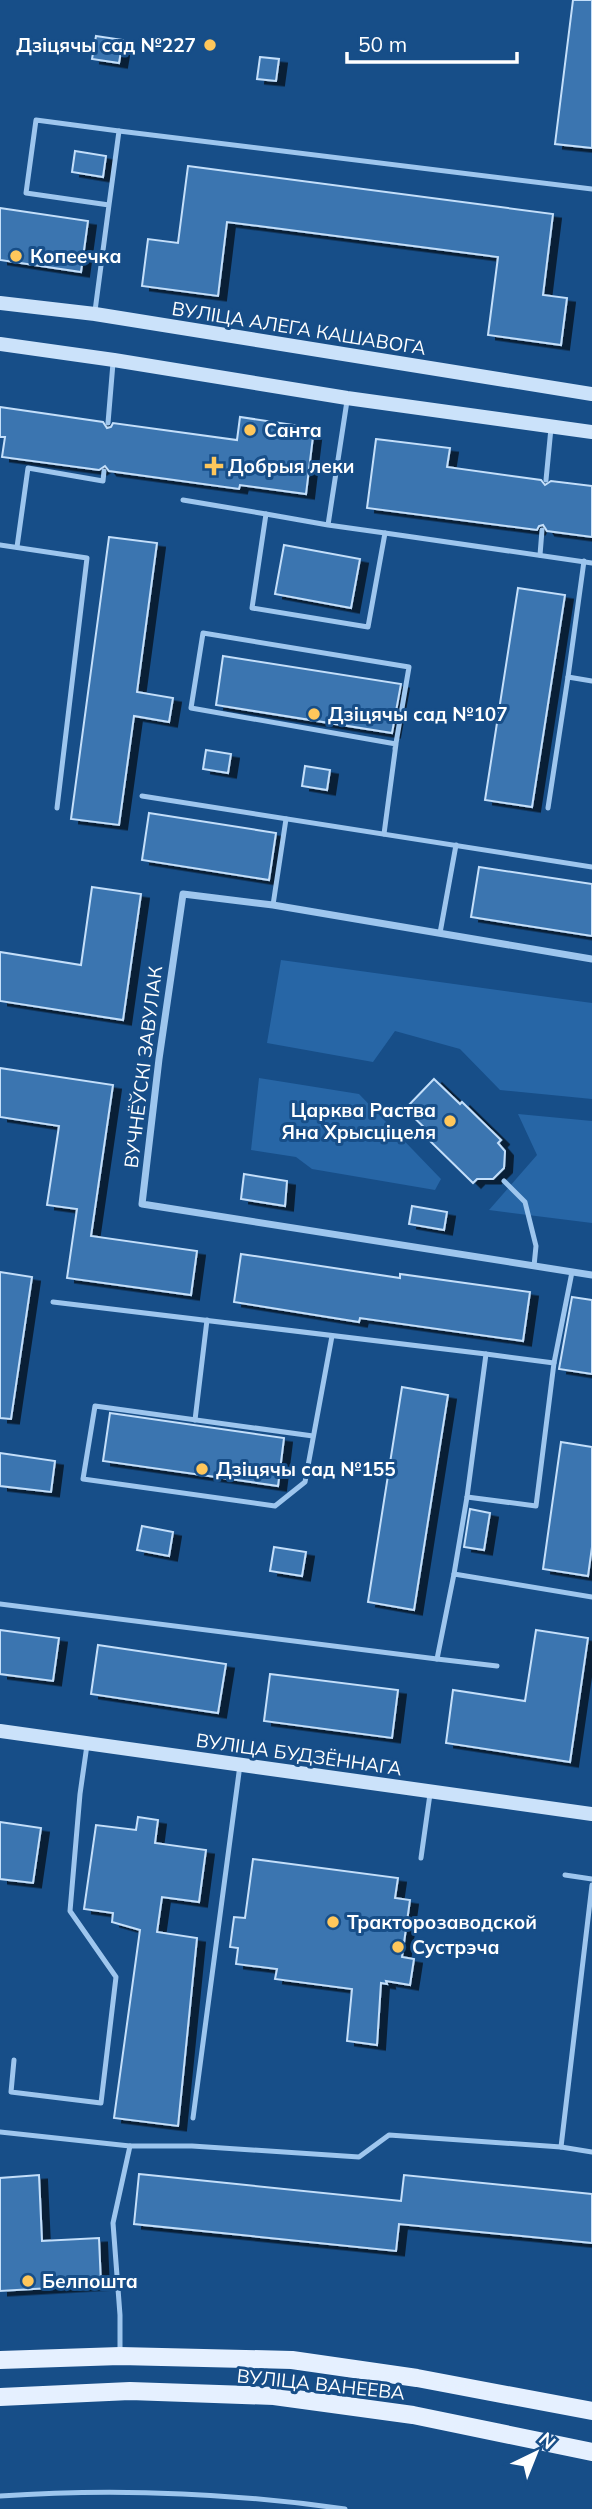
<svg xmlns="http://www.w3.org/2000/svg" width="592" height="2509" viewBox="0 0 592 2509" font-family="Mulish,sans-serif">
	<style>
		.green { fill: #2766a6 }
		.building { fill: #3b75b0; stroke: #c4dffa; stroke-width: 2; filter: url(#shadow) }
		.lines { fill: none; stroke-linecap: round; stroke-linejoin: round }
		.lane { stroke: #9ec6ee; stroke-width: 5 }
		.street { stroke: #9ec6ee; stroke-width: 7 }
		.secondary { stroke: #cbe2fa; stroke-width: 14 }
		.primary { stroke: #e5f0ff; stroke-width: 18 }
		.poi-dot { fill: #ffc75b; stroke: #174e88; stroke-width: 2.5 }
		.labels { text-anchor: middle; stroke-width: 6; stroke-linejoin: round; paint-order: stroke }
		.poi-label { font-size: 19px; font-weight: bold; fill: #fff; stroke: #174e88; text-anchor: start }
		.street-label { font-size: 19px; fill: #fff; stroke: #174e88 }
	</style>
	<defs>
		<filter id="shadow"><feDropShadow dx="8" dy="4.5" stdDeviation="0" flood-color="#0009"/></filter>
	</defs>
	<rect width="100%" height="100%" fill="#174e88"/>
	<g class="green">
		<polygon points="281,960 592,1003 592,1099 500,1090 460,1049 395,1031 373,1062 267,1043"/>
		<polygon points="259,1078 359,1094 441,1179 435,1190 312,1169 296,1157 251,1150"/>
		<polygon points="518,1114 592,1121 592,1223 489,1210 537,1155"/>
	</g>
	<g class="building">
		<polygon points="573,0 592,0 592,148 555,144"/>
		<polygon points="96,36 123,40 119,63 92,59"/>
		<polygon points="260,57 279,59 276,81 257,79"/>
		<polygon points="75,151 106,156 103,177 72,172"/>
		<polygon points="188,166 553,214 543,295 567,298 561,345 488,335 498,257 227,222 218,296 142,286 148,239 178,243"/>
		<polygon points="0,208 88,221 81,272 0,260"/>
		<polygon points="0,407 103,422 107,428 111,427 113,423 237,440 240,417 314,428 306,494 240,485 239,489 109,471 105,466 99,470 2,457 5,437 0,437"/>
		<polygon points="376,439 450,448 447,467 541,480 545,485 551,481 592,486 592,537 547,531 543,525 539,526 537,530 367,508"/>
		<polygon points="109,537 157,543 137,692 173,698 169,722 134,716 119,825 71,819"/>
		<polygon points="284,545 360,559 351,608 275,594"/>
		<polygon points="518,588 565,595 532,807 485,800"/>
		<polygon points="223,656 401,684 392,733 216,705"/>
		<polygon points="206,750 231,754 228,773 203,769"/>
		<polygon points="305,766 330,770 327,790 302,786"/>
		<polygon points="149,813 276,833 269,880 142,860"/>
		<polygon points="479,867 592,884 592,936 471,917"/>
		<polygon points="92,887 141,894 123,1020 0,1001 0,952 81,965"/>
		<polygon points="0,1068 113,1085 91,1236 197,1251 191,1295 67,1278 77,1209 47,1205 59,1126 0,1117"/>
		<polygon points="434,1079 460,1104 462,1102 501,1140 498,1143 505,1151 504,1168 493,1179 477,1179 473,1183 427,1138 431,1134 405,1109"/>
		<polygon points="244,1174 287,1181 285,1206 241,1199"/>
		<polygon points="412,1206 447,1212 444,1230 409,1224"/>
		<polygon points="241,1254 400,1278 400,1274 530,1292 523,1341 360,1318 359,1322 234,1302"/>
		<polygon points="0,1272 32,1277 11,1419 0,1418"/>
		<polygon points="572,1297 592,1300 592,1374 559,1369"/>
		<polygon points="402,1387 448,1395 414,1610 368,1602"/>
		<polygon points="110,1413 284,1438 278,1486 103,1461"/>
		<polygon points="561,1442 592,1447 592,1547 588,1576 543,1569"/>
		<polygon points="0,1453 55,1461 51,1492 0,1486"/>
		<polygon points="470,1509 490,1513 484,1550 464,1547"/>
		<polygon points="142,1526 173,1532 169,1556 137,1550"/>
		<polygon points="274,1547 306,1552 302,1576 270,1571"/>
		<polygon points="0,1630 59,1638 53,1681 0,1674"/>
		<polygon points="536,1630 588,1638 570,1762 446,1743 453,1690 525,1701"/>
		<polygon points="98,1645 226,1664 218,1713 91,1694"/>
		<polygon points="270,1674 398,1690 392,1738 264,1721"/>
		<polygon points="138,1817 158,1820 155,1843 206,1850 199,1902 162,1897 157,1932 197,1938 178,2126 114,2118 140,1930 112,1922 113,1913 84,1909 96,1825 136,1830"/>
		<polygon points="0,1822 41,1828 33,1883 0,1879"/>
		<polygon points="253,1859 398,1878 395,1898 410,1900 402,1957 414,1959 410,1985 386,1981 387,1984 381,1983 377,2045 347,2041 352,1989 275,1979 277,1969 236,1964 238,1948 230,1947 234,1917 245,1918"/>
		<polygon points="139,2174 401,2201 404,2175 592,2194 592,2243 399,2224 396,2251 134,2224"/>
		<polygon points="39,2175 42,2241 99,2238 101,2285 0,2291 0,2178"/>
	</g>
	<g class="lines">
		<g class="lane">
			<polyline points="119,131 592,189"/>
			<polyline points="95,311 109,205 26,193 36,120 119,131 109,205"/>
			<polyline points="108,423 113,363"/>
			<polyline points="546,480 551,428"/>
			<polyline points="183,500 266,514"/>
			<polyline points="328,525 266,514 252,608 368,627 385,533 328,525 347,401"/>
			<polyline points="385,533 592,563"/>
			<polyline points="0,545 87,558 57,808"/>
			<polyline points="17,547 28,468 103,481 104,471"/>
			<polyline points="540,555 542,530"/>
			<polyline points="584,561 568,677 592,681"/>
			<polyline points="142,796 592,867"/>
			<polyline points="548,808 568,677"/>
			<polyline points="384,834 396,744 191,708 203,633 409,667 395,749"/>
			<polyline points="273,905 286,819"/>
			<polyline points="440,933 456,845"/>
			<polyline points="504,1181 525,1202 536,1246 534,1266"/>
			<polyline points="53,1302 486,1354 467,1497 454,1574 592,1597"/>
			<polyline points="554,1363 572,1272"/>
			<polyline points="195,1420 207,1320"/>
			<polyline points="313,1436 95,1406 83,1479 275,1506 305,1482 332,1336"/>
			<polyline points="467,1497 536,1506 554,1363 486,1354"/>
			<polyline points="0,1604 437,1659 454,1574"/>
			<polyline points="437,1659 497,1666"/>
			<polyline points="421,1858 430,1794"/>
			<polyline points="565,1875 592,1879"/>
			<polyline points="14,2060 11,2092 101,2103 116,1977 70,1911 80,1794 87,1745"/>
			<polyline points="193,2118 240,1765"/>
			<polyline points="0,2132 130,2146 192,2146 359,2157 389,2135 561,2147 592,1885"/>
			<polyline points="561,2147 592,2152"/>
			<polyline points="120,2353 120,2315 113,2223 130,2146"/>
			<path d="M0 2496C114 2488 231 2493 345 2509"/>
		</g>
		<polyline class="street" points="592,959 273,905 183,894 159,1059 142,1204 592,1275"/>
		<g class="secondary">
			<polyline points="0,303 95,314 592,394"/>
			<polyline points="0,344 114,360 347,398 592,432"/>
			<polyline points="0,1731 592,1814"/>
		</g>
		<g class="primary">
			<polyline points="0,2360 120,2356 292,2360 417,2378 592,2411"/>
			<polyline points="0,2397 130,2391 274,2396 413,2415 592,2452"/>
		</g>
	</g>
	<g class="poi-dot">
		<circle cx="210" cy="45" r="7"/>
		<circle cx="16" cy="256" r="7"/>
		<circle cx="250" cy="430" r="7"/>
		<path d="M210.5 455.5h7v7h7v7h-7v7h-7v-7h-7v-7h7z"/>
		<circle cx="314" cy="714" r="7"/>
		<circle cx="450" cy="1121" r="7"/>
		<circle cx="202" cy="1469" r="7"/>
		<circle cx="333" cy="1922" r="7"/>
		<circle cx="398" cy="1947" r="7"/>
		<circle cx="28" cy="2281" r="7"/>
	</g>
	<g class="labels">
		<g class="poi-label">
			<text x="196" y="52" text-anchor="end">Дзіцячы сад №227</text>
			<text x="30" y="263">Копеечка</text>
			<text x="264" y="437">Санта</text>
			<text x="228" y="473">Добрыя леки</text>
			<text x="328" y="721">Дзіцячы сад №107</text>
			<text x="436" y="1117" text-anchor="end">Царква Раства<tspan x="436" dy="22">Яна Хрысціцеля</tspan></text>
			<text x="216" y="1476">Дзіцячы сад №155</text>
			<text x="347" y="1929">Тракторозаводской</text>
			<text x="412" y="1954">Сустрэча</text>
			<text x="42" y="2288">Белпошта</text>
		</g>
		<g class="street-label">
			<text transform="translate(299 328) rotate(9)" y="7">ВУЛІЦА АЛЕГА КАШАВОГА</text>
			<text transform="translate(143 1067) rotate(-83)" y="7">ВУЧНЁЎСКІ ЗАВУЛАК</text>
			<text transform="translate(299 1754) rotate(8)" y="7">ВУЛІЦА БУДЗЁННАГА</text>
			<text transform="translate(321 2384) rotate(6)" y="7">ВУЛІЦА ВАНЕЕВА</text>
		</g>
	</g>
	<g transform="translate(536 2453) rotate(43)" stroke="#174e88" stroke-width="5" paint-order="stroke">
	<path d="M0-5L12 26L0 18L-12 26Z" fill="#ffffff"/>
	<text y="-10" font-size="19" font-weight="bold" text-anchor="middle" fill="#ffffff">N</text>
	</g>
	<path d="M347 52v10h170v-10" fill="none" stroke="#ffffff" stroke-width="3.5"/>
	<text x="358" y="52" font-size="21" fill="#ffffff" stroke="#174e88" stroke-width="5" paint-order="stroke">50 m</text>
</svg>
